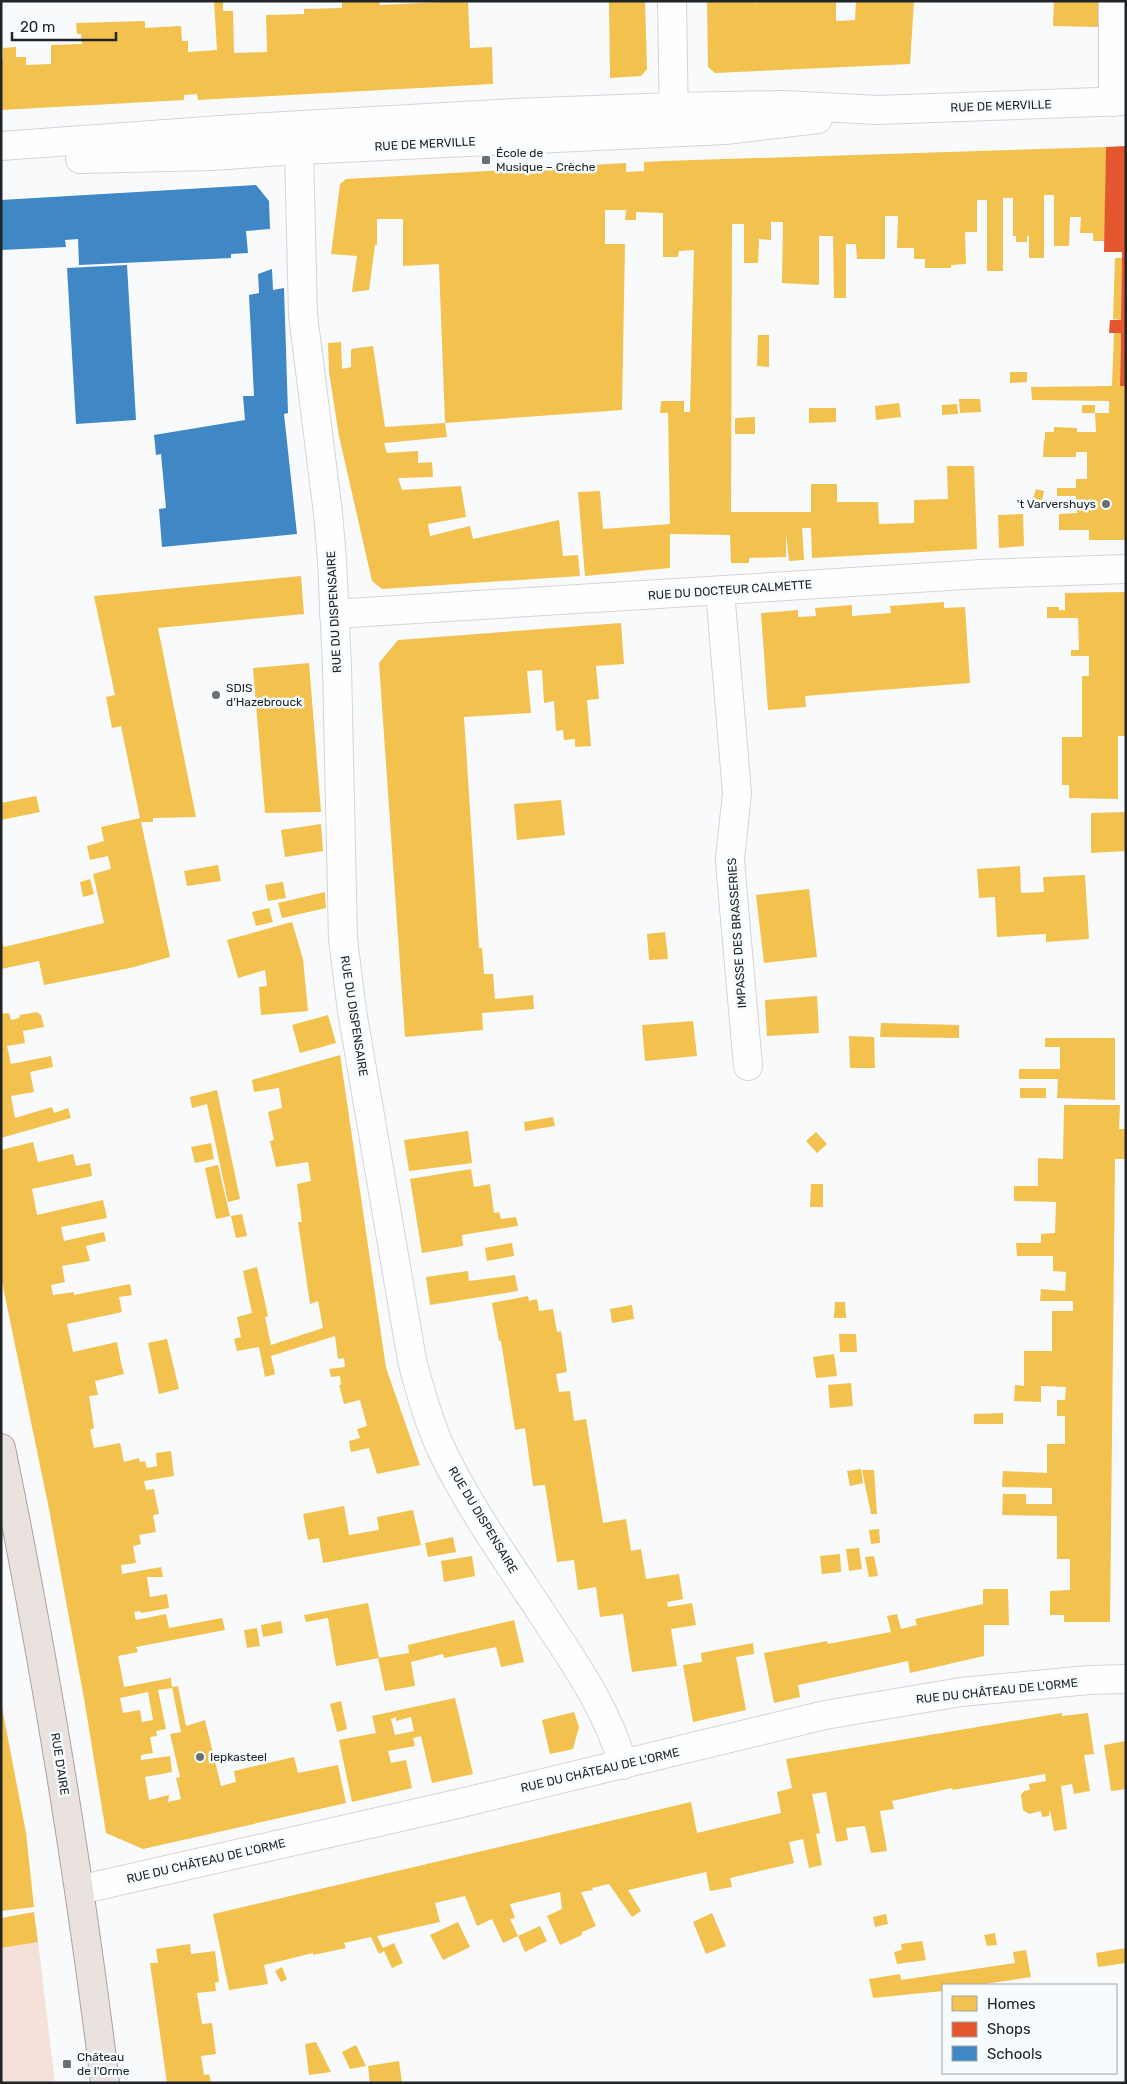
<svg xmlns="http://www.w3.org/2000/svg" width="1127" height="2084" viewBox="0 0 1127 2084" font-family="Rubik,sans-serif">
	<style>
		.green { fill: #f5e0da }
		.homes { fill: #f2c14e; fill-rule: evenodd }
		.shops { fill: #e4572e }
		.schools { fill: #3f88c5 }
		.lines { fill: none; stroke-linecap: round; stroke-linejoin: round }
		.minor-casing { stroke: #d2d5d8; stroke-width: 30 }
		.major-casing { stroke: #afa19d; stroke-width: 30 }
		.minor { stroke: #fefeff; stroke-width: 28 }
		.major { stroke: #eae2df; stroke-width: 28 }
		.poi-dot { fill: #6c7072; stroke: #f6fbfe; stroke-width: 2 }
		.labels { text-anchor: middle; stroke-width: 5; stroke-linejoin: round; paint-order: stroke }
		.street-label { font-size: 12px; fill: #212528; stroke: #f6fbfe }
		.poi-label { font-size: 12px; fill: #212528; stroke: #f6fbfe; text-anchor: start }
	</style>
	<rect width="100%" height="100%" fill="#f8fafc"/>
	<polygon class="green" points="38,1942 55,2083 1,2083 1,1948"/>
	<g class="homes">
		<polygon points="214,1 223,1 223,11 233,11 234,53 267,52 266,15 304,14 304,9 342,8 342,1 379,1 380,5 468,1 470,48 492,47 493,84 198,100 197,94 184,95 184,100 1,110 1,59 3,59 3,48 16,47 16,57 26,57 26,65 51,64 51,45 82,44 81,34 77,34 76,23 145,21 145,28 181,26 182,41 188,41 188,52 217,50"/>
		<polygon points="609,1 645,1 647,69 641,76 610,78"/>
		<polygon points="707,1 755,1 755,3 763,1 836,1 836,21 855,20 856,1 914,1 910,64 715,73 708,67"/>
		<polygon points="1054,1 1099,1 1098,27 1053,26"/>
		<polygon points="1106,147 1105,241 1093,241 1093,233 1080,233 1081,217 1070,217 1069,246 1054,246 1054,195 1044,195 1044,258 1029,258 1029,236 1027,236 1027,242 1016,242 1016,236 1013,236 1013,198 1003,198 1003,271 987,271 987,200 977,200 977,232 965,232 966,264 951,265 951,268 925,268 925,259 914,259 914,248 897,248 898,216 885,216 885,259 857,259 856,244 846,244 846,298 834,298 833,236 819,236 819,285 782,283 783,222 771,222 771,240 759,239 758,263 744,263 744,224 732,224 731,512 811,512 811,484 837,484 837,502 878,502 879,524 914,523 914,500 948,499 947,466 974,466 977,549 812,558 811,528 802,528 804,560 789,561 786,533 786,557 749,558 749,563 731,563 730,535 670,534 670,568 585,576 578,492 600,491 603,529 670,524 668,413 660,413 661,401 684,401 684,412 690,412 694,250 679,251 678,257 663,257 663,213 636,212 636,220 625,220 626,210 605,210 605,244 625,244 622,410 445,423 439,264 403,266 403,219 377,219 377,245 375,245 369,290 352,292 357,256 331,254 340,184 346,179 626,163 626,172 644,171 644,162 664,161"/>
		<polygon points="1115,258 1122,258 1121,320 1113,319"/>
		<polygon points="1114,333 1121,333 1120,386 1126,386 1126,540 1089,540 1089,530 1059,530 1059,514 1077,513 1076,496 1057,496 1057,488 1076,488 1076,479 1087,479 1087,452 1076,452 1076,457 1043,457 1044,440 1045,440 1045,432 1054,432 1054,427 1077,428 1077,432 1096,432 1095,413 1082,413 1082,405 1095,405 1095,413 1109,413 1109,401 1032,400 1031,387 1112,386"/>
		<polygon points="758,335 769,335 769,367 757,366"/>
		<polygon points="341,342 342,369 351,367 351,349 373,346 385,427 445,423 447,437 384,443 387,453 418,451 418,463 432,462 433,477 398,478 402,490 461,486 466,517 428,524 430,536 470,526 473,539 559,520 563,556 578,555 580,576 382,589 372,581 339,436 329,372 328,343"/>
		<polygon points="1010,372 1027,372 1027,382 1010,383"/>
		<polygon points="959,399 980,399 981,412 960,413"/>
		<polygon points="899,403 901,417 876,420 875,406"/>
		<polygon points="957,404 958,414 942,415 942,405"/>
		<polygon points="809,408 836,408 836,422 809,423"/>
		<polygon points="755,417 755,434 735,434 735,418"/>
		<polygon points="1036,489 1044,491 1042,501 1033,499"/>
		<polygon points="1023,514 1024,546 999,548 998,515"/>
		<polygon points="301,576 304,614 158,628 196,817 153,818 153,822 141,822 170,957 130,968 44,985 39,961 1,969 1,940 4,947 104,923 93,874 111,869 108,856 90,860 87,846 104,841 101,827 140,818 121,726 112,728 106,697 115,695 94,596"/>
		<polygon points="1126,592 1126,736 1118,736 1118,799 1069,798 1069,785 1062,785 1062,737 1082,737 1082,676 1089,676 1089,656 1071,656 1071,650 1079,650 1078,618 1047,618 1047,607 1059,607 1059,610 1065,610 1065,593"/>
		<polygon points="944,602 944,608 965,607 970,683 805,696 806,707 768,710 761,613 798,610 798,617 816,616 815,608 852,605 852,616 891,613 890,606"/>
		<polygon points="621,623 624,664 596,666 599,699 587,700 591,746 575,747 575,739 564,740 563,730 556,731 554,701 544,703 542,670 527,671 531,713 464,717 479,948 482,948 484,974 493,974 495,999 533,995 534,1009 482,1013 483,1030 405,1037 379,663 398,640"/>
		<polygon points="309,663 321,812 265,813 253,668"/>
		<polygon points="36,796 40,812 1,820 1,803"/>
		<polygon points="561,800 565,835 517,840 514,804"/>
		<polygon points="1126,812 1126,851 1091,853 1091,813"/>
		<polygon points="321,824 323,851 285,857 281,830"/>
		<polygon points="218,865 221,881 187,886 184,871"/>
		<polygon points="1020,866 1021,893 1044,892 1043,877 1085,875 1089,939 1046,942 1046,934 997,937 995,897 979,898 977,869"/>
		<polygon points="90,879 94,894 83,897 80,882"/>
		<polygon points="283,882 286,898 268,901 265,885"/>
		<polygon points="809,889 817,957 764,963 756,895"/>
		<polygon points="325,892 326,908 282,918 278,903"/>
		<polygon points="269,908 273,922 256,926 252,912"/>
		<polygon points="292,922 303,959 308,1011 261,1015 259,987 267,986 265,970 238,978 227,940"/>
		<polygon points="665,932 668,959 649,960 647,934"/>
		<polygon points="817,996 819,1033 767,1036 765,1000"/>
		<polygon points="37,1012 41,1015 44,1027 23,1031 25,1043 7,1046 11,1064 51,1056 53,1067 30,1072 34,1092 11,1096 15,1118 52,1107 54,1113 68,1108 71,1118 1,1138 1,1014 9,1013 11,1020 19,1018 20,1015"/>
		<polygon points="328,1015 336,1043 300,1053 292,1025"/>
		<polygon points="693,1021 697,1056 645,1061 642,1025"/>
		<polygon points="881,1023 959,1025 959,1038 880,1037"/>
		<polygon points="849,1036 874,1037 875,1068 850,1068"/>
		<polygon points="1045,1038 1115,1038 1115,1100 1057,1098 1058,1079 1019,1079 1019,1069 1060,1069 1060,1047 1045,1047"/>
		<polygon points="340,1055 386,1368 420,1465 377,1474 369,1448 351,1452 349,1441 360,1438 357,1429 367,1426 360,1400 344,1404 339,1385 341,1385 340,1376 331,1377 329,1369 345,1367 344,1358 338,1359 335,1336 271,1356 275,1374 265,1377 259,1347 237,1351 234,1339 241,1337 237,1317 252,1313 243,1271 257,1267 268,1316 265,1317 271,1345 323,1328 318,1301 310,1304 298,1222 302,1222 297,1184 311,1181 308,1162 276,1167 270,1141 274,1140 268,1112 282,1108 279,1088 254,1092 252,1080"/>
		<rect x="1020" y="1088" width="26" height="10"/>
		<polygon points="217,1090 240,1199 228,1202 207,1104 192,1108 190,1097"/>
		<polygon points="1064,1105 1120,1105 1119,1129 1126,1129 1126,1159 1115,1159 1110,1622 1064,1622 1064,1615 1050,1615 1050,1591 1070,1590 1070,1559 1057,1559 1057,1516 1002,1515 1003,1494 1026,1494 1026,1504 1052,1504 1052,1488 1002,1487 1003,1471 1047,1473 1047,1444 1065,1444 1065,1416 1057,1416 1057,1400 1065,1400 1066,1387 1041,1386 1041,1402 1014,1401 1015,1385 1024,1386 1024,1351 1052,1351 1052,1311 1073,1311 1073,1301 1040,1301 1041,1289 1065,1291 1066,1272 1053,1271 1053,1256 1017,1256 1016,1243 1041,1243 1041,1234 1055,1233 1056,1202 1014,1201 1014,1186 1038,1186 1038,1158 1063,1159"/>
		<polygon points="553,1117 555,1126 525,1131 524,1122"/>
		<polygon points="468,1131 472,1163 409,1171 404,1140"/>
		<polygon points="816,1132 827,1144 817,1153 806,1141"/>
		<path d="M33 1142 38 1162 73 1154 76 1166 90 1163 92 1176 32 1189 37 1215 103 1200 107 1218 61 1227 64 1241 104 1232 106 1241 86 1246 90 1261 62 1266 65 1282 51 1285 53 1295 74 1292V1295L130 1284 132 1295 119 1297 122 1312 67 1324 73 1352 117 1342 121 1363 124 1374 95 1381 98 1395 89 1396 94 1428 90 1430 94 1448 120 1443 124 1462 139 1458 140 1462 145 1461 147 1468 157 1466 156 1453 171 1451 174 1476 144 1481 146 1490 154 1489 159 1514 153 1515 156 1532 139 1535 141 1544 133 1546 136 1563 121 1565 122 1574 161 1567 163 1577H147L150 1597 167 1594 169 1608 141 1613 140 1611 134 1612 136 1620 166 1614 169 1628 222 1618 225 1630 136 1647 138 1652 118 1656 124 1687 171 1678 172 1688 158 1690 166 1729 156 1731 157 1736 150 1737 153 1753 141 1755V1760L170 1756 172 1772 145 1777 149 1800 169 1795 168 1802 181 1799 176 1778 180 1777 170 1734 181 1732 172 1687 178 1686 186 1726 205 1720 221 1786 236 1782 234 1771 294 1757 298 1773 338 1765 346 1803 143 1849 106 1833 85 1704 49 1509 1 1277V1150ZM148 1692 153 1720 142 1722 140 1710 123 1713 120 1698Z"/>
		<polygon points="211,1143 214,1159 195,1163 191,1147"/>
		<polygon points="218,1165 230,1216 216,1219 205,1168"/>
		<polygon points="471,1169 474,1187 490,1184 494,1213 499,1212 501,1219 516,1217 518,1226 462,1235 463,1246 422,1253 410,1179"/>
		<polygon points="811,1184 823,1184 823,1207 810,1207"/>
		<polygon points="242,1214 247,1236 236,1238 231,1216"/>
		<polygon points="512,1243 514,1256 487,1261 485,1248"/>
		<polygon points="468,1271 469,1281 515,1275 518,1291 430,1305 426,1277"/>
		<polygon points="528,1296 529,1301 537,1299 539,1311 553,1309 557,1332 561,1331 567,1372 556,1374 559,1392 570,1391 574,1421 586,1419 603,1523 626,1519 631,1551 641,1549 646,1579 679,1574 683,1599 667,1602 668,1607 692,1603 696,1625 671,1629 677,1666 632,1672 623,1614 600,1617 596,1587 578,1590 574,1560 557,1562 545,1485 533,1486 525,1428 515,1430 501,1341 499,1341 492,1303"/>
		<polygon points="835,1302 845,1302 846,1318 834,1318"/>
		<polygon points="632,1305 634,1319 612,1323 610,1309"/>
		<polygon points="839,1334 856,1334 857,1352 840,1352"/>
		<polygon points="167,1339 179,1389 159,1394 148,1343"/>
		<polygon points="834,1354 837,1376 816,1378 813,1357"/>
		<polygon points="851,1383 853,1406 830,1408 828,1385"/>
		<polygon points="1003,1413 1003,1424 974,1424 974,1414"/>
		<polygon points="861,1469 863,1483 850,1486 847,1471"/>
		<polygon points="862,1470 874,1470 877,1514 871,1514"/>
		<polygon points="344,1506 349,1535 379,1530 377,1517 413,1510 421,1545 323,1563 319,1538 308,1540 303,1514"/>
		<polygon points="879,1529 880,1543 871,1544 869,1530"/>
		<polygon points="453,1537 456,1552 428,1557 425,1543"/>
		<polygon points="859,1548 862,1569 849,1571 846,1549"/>
		<polygon points="840,1554 841,1572 822,1574 820,1556"/>
		<polygon points="472,1556 475,1576 444,1582 441,1561"/>
		<polygon points="874,1556 878,1576 869,1577 865,1557"/>
		<polygon points="983,1589 1008,1589 1009,1625 984,1625 984,1656 910,1673 908,1661 817,1681 798,1685 800,1697 774,1703 764,1653 827,1641 828,1644 891,1632 887,1616 897,1614 901,1629 917,1625 915,1619 983,1604"/>
		<polygon points="368,1603 379,1658 336,1666 328,1618 306,1622 304,1615"/>
		<polygon points="514,1620 524,1662 501,1667 496,1647 444,1658 443,1654 411,1662 415,1686 385,1691 378,1658 409,1653 408,1645"/>
		<polygon points="281,1621 283,1633 263,1637 261,1625"/>
		<polygon points="257,1628 260,1646 247,1648 244,1630"/>
		<polygon points="753,1643 754,1654 736,1657 746,1710 693,1722 683,1665 702,1662 701,1653"/>
		<path d="M455 1698 473 1774 432 1783 421 1736 413 1738 415 1746 388 1751 391 1763 406 1760 412 1788 352 1802 339 1740 376 1733 372 1716ZM396 1717V1721L411 1717 414 1731 395 1735 391 1719Z"/>
		<polygon points="341,1701 347,1729 337,1732 330,1704"/>
		<polygon points="1,1702 26,1833 34,1907 1,1911"/>
		<polygon points="574,1712 579,1727 573,1749 550,1754 542,1720"/>
		<polygon points="1062,1713 1062,1716 1088,1713 1094,1754 1084,1755 1090,1791 1074,1794 1072,1784 1061,1786 1067,1829 1054,1831 1050,1810 1049,1816 1042,1817 1041,1811 1029,1814 1023,1810 1021,1795 1024,1791 1030,1790 1029,1784 1046,1781 1045,1774 953,1790 952,1788 892,1801 894,1809 880,1811 887,1851 871,1853 865,1826 846,1828 848,1840 836,1842 826,1792 812,1794 820,1833 816,1834 822,1865 809,1868 803,1839 789,1842 794,1863 730,1878 732,1887 710,1891 706,1872 628,1890 641,1911 632,1917 609,1884 592,1888 593,1890 581,1892 596,1926 582,1932 582,1935 560,1945 547,1916 562,1909 560,1892 510,1904 515,1918 510,1919 518,1936 503,1943 492,1919 477,1926 465,1896 435,1903 440,1922 377,1936 383,1948 394,1943 403,1963 392,1968 384,1951 379,1954 371,1937 344,1943 346,1948 313,1955 313,1953 264,1965 268,1984 229,1990 213,1914 691,1802 697,1833 781,1813 777,1792 792,1788 786,1759"/>
		<polygon points="1126,1741 1126,1789 1111,1791 1104,1745"/>
		<polygon points="34,1912 38,1942 1,1948 1,1918"/>
		<polygon points="712,1913 726,1946 706,1954 693,1922"/>
		<polygon points="886,1914 888,1924 875,1927 873,1917"/>
		<polygon points="458,1922 470,1947 443,1960 430,1935"/>
		<polygon points="540,1926 547,1941 525,1952 518,1936"/>
		<polygon points="995,1933 997,1945 987,1946 984,1935"/>
		<polygon points="922,1941 926,1960 897,1964 894,1952 902,1950 901,1944"/>
		<polygon points="190,1944 191,1954 215,1951 219,1982 215,1983 216,1991 197,1993 202,2024 212,2023 216,2054 201,2056 204,2075 209,2074 211,2083 167,2083 150,1963 158,1963 156,1949"/>
		<polygon points="1126,1948 1126,1963 1098,1967 1096,1953"/>
		<polygon points="1026,1950 1031,1977 978,1985 943,1985 943,1991 873,1998 869,1979 900,1974 901,1980 1015,1963 1013,1952"/>
		<polygon points="282,1967 287,1979 281,1982 275,1971"/>
		<polygon points="316,2042 331,2072 309,2075 305,2044"/>
		<polygon points="356,2045 366,2066 350,2069 342,2052"/>
		<polygon points="399,2061 402,2083 370,2083 368,2066"/>
	</g>
	<polygon class="shops" points="1126,146 1126,386 1120,386 1121,333 1109,333 1110,320 1121,320 1122,252 1104,252 1106,147"/>
	<g class="schools">
		<polygon points="256,185 269,201 270,229 246,231 248,253 231,254 231,258 79,265 78,239 65,240 66,247 1,250 1,200"/>
		<polygon points="127,265 136,420 76,424 67,268"/>
		<polygon points="272,269 273,290 284,288 288,413 284,414 297,534 162,547 159,509 166,508 161,454 156,455 154,435 245,420 243,396 254,396 249,295 259,293 258,274"/>
	</g>
	<g class="lines">
		<defs>
			<g id="minor">
				<polyline points="672,1 674,125"/>
				<polyline points="1113,102 1113,1"/>
				<polyline points="1,146 234,129 513,113 674,107 784,105 877,110 1126,101"/>
				<path d="M299 150 303 315 328 513 332 560 337 667 343 939 352 1011 412 1360C420 1391 429 1424 443 1453 471 1510 508 1562 543 1615 575 1664 607 1708 623 1765"/>
				<polyline points="80,159 211,156 299,150 725,130 818,119"/>
				<polyline points="720,591 737,793 730,859 731,874 748,1066"/>
				<polyline points="334,614 982,574 1126,569"/>
				<polyline points="79,1890 457,1804 825,1715 961,1692 1089,1680 1126,1679"/>
			</g>
			<path id="major" d="M1 1448C44 1658 79 1870 105 2083"/>
		</defs>
		<use href="#minor" class="minor-casing"/>
		<use href="#major" class="major-casing"/>
		<use href="#minor" class="minor"/>
		<use href="#major" class="major"/>
	</g>
	<g class="poi-dot">
		<rect x="481" y="155" width="10" height="10" rx="2.5"/>
		<circle cx="1106" cy="504" r="5"/>
		<circle cx="216" cy="695" r="5"/>
		<circle cx="200" cy="1757" r="5"/>
		<rect x="62" y="2059" width="10" height="10" rx="2.5"/>
	</g>
	<g class="labels">
		<g class="street-label">
			<text transform="translate(1001 106) rotate(-2)" y="4">RUE DE MERVILLE</text>
			<text transform="translate(425 144) rotate(-3)" y="4">RUE DE MERVILLE</text>
			<text transform="translate(730 590) rotate(-4)" y="4">RUE DU DOCTEUR CALMETTE</text>
			<text transform="translate(334 612) rotate(-93)" y="4">RUE DU DISPENSAIRE</text>
			<text transform="translate(737 933) rotate(-94)" y="4">IMPASSE DES BRASSERIES</text>
			<text transform="translate(354 1016) rotate(81)" y="4">RUE DU DISPENSAIRE</text>
			<text transform="translate(483 1520) rotate(59)" y="4">RUE DU DISPENSAIRE</text>
			<text transform="translate(997 1691) rotate(-6)" y="4">RUE DU CHÂTEAU DE L'ORME</text>
			<text transform="translate(60 1764) rotate(81)" y="4">RUE D'AIRE</text>
			<text transform="translate(600 1770) rotate(-13)" y="4">RUE DU CHÂTEAU DE L'ORME</text>
			<text transform="translate(206 1861) rotate(-13)" y="4">RUE DU CHÂTEAU DE L'ORME</text>
		</g>
		<g class="poi-label">
			<text x="496" y="157">École de<tspan x="496" dy="14">Musique – Crèche</tspan></text>
			<text x="1096" y="508" text-anchor="end">'t Varvershuys</text>
			<text x="226" y="692">SDIS<tspan x="226" dy="14">d'Hazebrouck</tspan></text>
			<text x="210" y="1761">Iepkasteel</text>
			<text x="77" y="2061">Château<tspan x="77" dy="14">de l'Orme</tspan></text>
		</g>
	</g>
	<rect width="1127" height="2084" fill="none" stroke="#212528" stroke-width="5"/>
	<rect x="942" y="1984" width="175" height="90" fill="#f6fbfe" stroke="#a1a5a8"/>
	<rect x="952" y="1996" width="25" height="15" fill="#f2c14e" stroke="#a1a5a8"/>
	<text x="987" y="2009" font-size="15" fill="#212528">Homes</text>
	<rect x="952" y="2022" width="25" height="15" fill="#e4572e" stroke="#a1a5a8"/>
	<text x="987" y="2034" font-size="15" fill="#212528">Shops</text>
	<rect x="952" y="2046" width="25" height="15" fill="#3f88c5" stroke="#a1a5a8"/>
	<text x="987" y="2059" font-size="15" fill="#212528">Schools</text>
	<path d="M12 32v8h104v-8" fill="none" stroke="#212528" stroke-width="2.5"/>
	<text x="20" y="32" font-size="15" fill="#212528" stroke="#f6fbfe" stroke-width="4" paint-order="stroke">20 m</text>
</svg>
